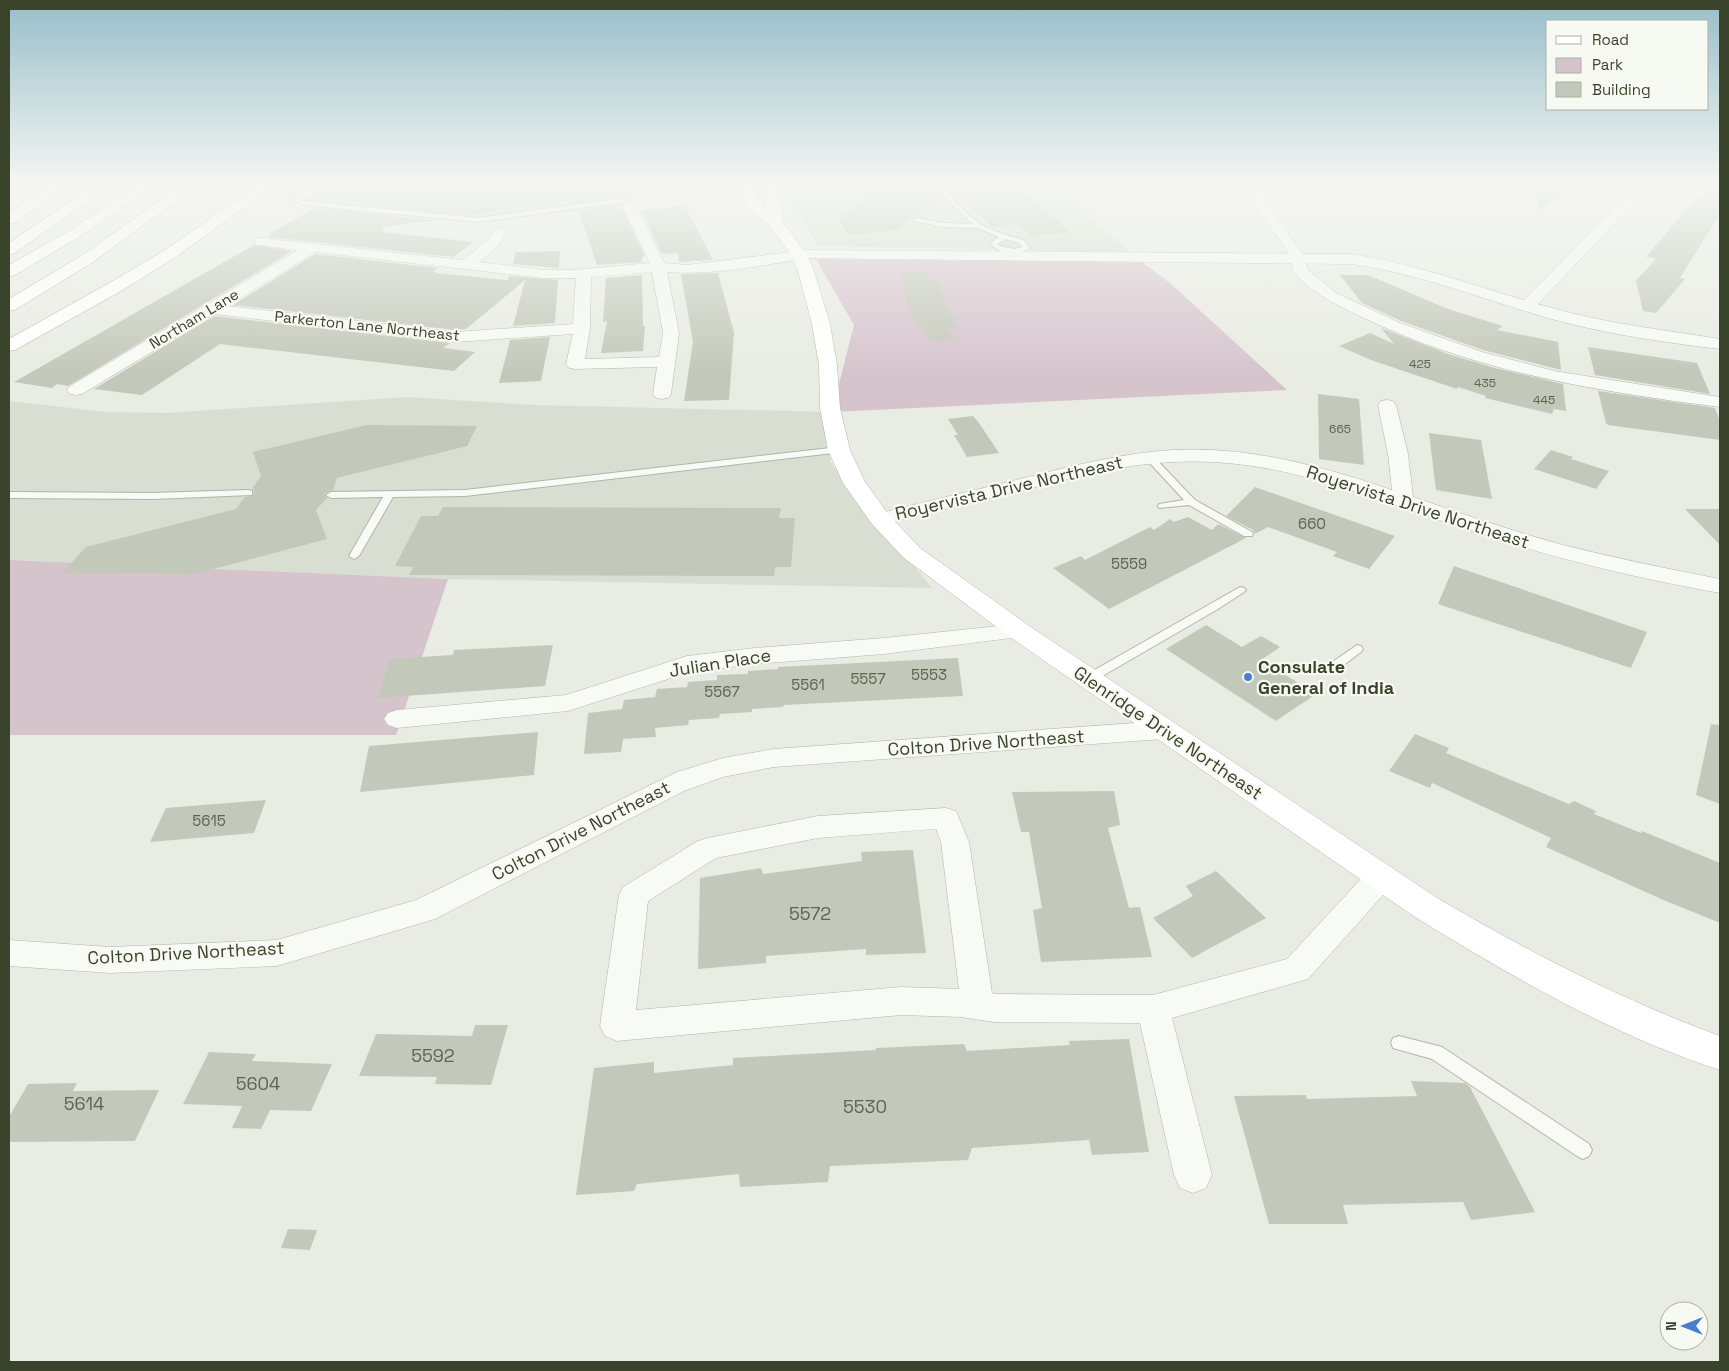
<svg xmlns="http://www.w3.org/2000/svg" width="1729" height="1371" viewBox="0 0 1729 1371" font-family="'Space Grotesk',sans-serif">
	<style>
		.built { fill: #d8ded1 }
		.green { fill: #d6c4cd }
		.building { fill: #c3c9ba }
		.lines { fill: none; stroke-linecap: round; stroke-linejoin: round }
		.service-casing { stroke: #b1b6a8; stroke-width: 2 }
		.minor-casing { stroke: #b1b6a8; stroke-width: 1 }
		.tertiary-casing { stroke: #b1b6a8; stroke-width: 1 }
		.secondary-casing { stroke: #b1b6a8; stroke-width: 1 }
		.motorway-casing { stroke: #9aa38a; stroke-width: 1 }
		.service { fill: #f8faf6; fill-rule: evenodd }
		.minor { fill: #f8faf6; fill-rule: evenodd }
		.tertiary { fill: #f8faf6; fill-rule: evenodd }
		.secondary { fill: #fff; fill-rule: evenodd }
		.motorway { fill: #fff; fill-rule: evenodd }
		.poi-dot { fill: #487dd1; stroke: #f7f9f3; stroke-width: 2 }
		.labels { text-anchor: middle; stroke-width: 4.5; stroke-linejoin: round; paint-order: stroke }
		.far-number-label { font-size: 12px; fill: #5c654e }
		.far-street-label { font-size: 15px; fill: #3a442a; stroke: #f7f9f3 }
		.number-label { font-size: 15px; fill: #5c654e }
		.street-label { font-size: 18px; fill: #3a442a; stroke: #f7f9f3 }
		.poi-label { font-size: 18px; font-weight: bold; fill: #3a442a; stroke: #f7f9f3; text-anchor: start }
		.near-number-label { font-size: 18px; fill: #5c654e }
	</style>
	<rect width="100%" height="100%" fill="#e9ece3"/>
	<g class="built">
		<polygon points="290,181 730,181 726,189 567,212 473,218 262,201"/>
		<polygon points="778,181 1054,181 1129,252 818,246 795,208 777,188"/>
		<polygon points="406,397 534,405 832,412 830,462 932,588 448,579 9,560 9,401 106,412 166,413"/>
	</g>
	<g class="green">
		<polygon points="1129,252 1171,284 1287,390 832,412 854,325 816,259 1051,261"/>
		<polygon points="9,560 448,579 396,735 9,735"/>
	</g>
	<g class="building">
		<polygon points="344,181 619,181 620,193 623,196 575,203 574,200 530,206 532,200 522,207 467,215 312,198"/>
		<polygon points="892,181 897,181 894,184 897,191 902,190 904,186 911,181 927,181 941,197 895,230 849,235 838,220"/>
		<polygon points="939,181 1011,181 1070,232 1032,236 1018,224 992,227 952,188 948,191"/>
		<polygon points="1719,181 1720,181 1720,214 1680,278 1685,279 1656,313 1643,311 1636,281 1656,259 1646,257 1685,211"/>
		<polygon points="1545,182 1562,191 1541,210 1528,183"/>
		<polygon points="620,204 645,256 642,257 642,262 597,265 578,210"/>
		<polygon points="685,206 713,260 679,262 678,253 662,254 641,210"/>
		<polygon points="316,208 434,220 383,227 383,232 474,242 453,257 268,237 273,234 268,234"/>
		<polygon points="254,245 292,251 68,386 57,384 52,388 14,382"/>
		<polygon points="560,251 559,268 513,264 516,252"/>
		<polygon points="315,254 438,268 432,272 436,272 434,273 508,280 509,276 558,280 555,323 513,326 525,280 466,329 455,330 233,305"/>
		<polygon points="901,272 927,272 929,280 938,280 944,301 958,328 949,329 954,339 931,341 928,334 925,334 921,326 918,326 907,305"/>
		<polygon points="718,273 734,333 729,400 684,401 693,342 681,274"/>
		<polygon points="642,275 643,326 645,326 643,351 601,353 607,321 603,322 606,278"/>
		<polygon points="1340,275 1368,275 1448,309 1503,326 1497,330 1558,342 1561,370 1483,350 1401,321 1362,303"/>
		<polygon points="214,316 450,343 443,348 475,352 454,371 220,344 142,395 94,389"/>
		<polygon points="1381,328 1451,355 1495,368 1563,384 1566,411 1554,409 1552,414 1485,398 1486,396 1458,387 1457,389 1371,360 1339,346 1370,333 1394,344"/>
		<polygon points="550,337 541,381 499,383 510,340"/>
		<polygon points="1588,347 1697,363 1710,394 1595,375"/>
		<polygon points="1598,391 1715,408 1720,421 1720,440 1608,425 1606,423"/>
		<polygon points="1318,394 1359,399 1364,465 1319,459"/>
		<polygon points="973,416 979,423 999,453 967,457 954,435 958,435 948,419"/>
		<polygon points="367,425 477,426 467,446 337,478 333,490 324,494 327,498 316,510 327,539 194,574 62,573 86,547 236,509 245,497 253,496 254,491 252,489 261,476 253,452"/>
		<polygon points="1429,433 1481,440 1492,499 1436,490"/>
		<polygon points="1551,450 1573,457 1571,459 1609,471 1596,489 1534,469"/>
		<polygon points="1255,487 1395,536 1369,569 1333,556 1337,552 1268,527 1255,534 1253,530 1226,516"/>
		<polygon points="443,507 781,508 779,518 795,518 791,567 775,567 774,576 409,575 413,567 395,566 421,516 438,516"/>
		<polygon points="1685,509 1720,509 1720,545"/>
		<polygon points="1188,517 1212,530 1218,524 1246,538 1109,609 1053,568 1081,556 1085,560 1150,527 1154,530 1170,519 1174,522"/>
		<polygon points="1454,566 1647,632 1631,668 1438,604"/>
		<polygon points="1206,625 1242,647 1261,636 1280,647 1261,660 1316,694 1276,721 1166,649"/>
		<polygon points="553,645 545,686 378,698 390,659 453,655 454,650"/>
		<polygon points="958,658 963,696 784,705 783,707 752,709 752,712 720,714 719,718 689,720 688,725 655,728 656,737 623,739 621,752 584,754 588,713 622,709 624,700 655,697 657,689 687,687 688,682 717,680 717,675 748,674 748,671 778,669 778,667"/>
		<polygon points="1711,724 1720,725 1720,804 1696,795"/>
		<polygon points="538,732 534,775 360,792 369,746"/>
		<polygon points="1415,734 1449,748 1446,753 1569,804 1574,801 1596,811 1594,814 1641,833 1642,831 1720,863 1720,923 1661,899 1546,847 1551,838 1432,783 1430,788 1389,771"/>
		<polygon points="1114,791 1120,825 1108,828 1129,908 1140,907 1152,957 1041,962 1033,910 1042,908 1029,832 1021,832 1012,792"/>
		<polygon points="266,800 254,833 150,842 166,808"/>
		<polygon points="913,850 926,953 866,955 866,949 766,956 766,963 698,969 700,878 761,868 763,874 862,861 861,852"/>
		<polygon points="1216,871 1266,918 1192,958 1153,918 1193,896 1186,886"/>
		<polygon points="475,1025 508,1025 491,1085 435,1084 437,1077 359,1076 376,1034 472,1036"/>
		<polygon points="1129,1039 1149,1152 1092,1155 1089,1140 972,1148 968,1160 830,1166 828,1182 740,1187 739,1174 637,1184 634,1191 576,1195 594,1068 654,1062 654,1073 733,1065 733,1058 876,1050 876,1048 964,1044 967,1051 1070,1045 1069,1041"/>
		<polygon points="209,1052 256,1054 252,1061 332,1064 311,1111 270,1110 261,1129 232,1128 242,1106 183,1104"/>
		<polygon points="1411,1081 1465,1083 1470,1087 1535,1212 1471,1220 1463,1202 1343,1205 1348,1224 1269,1224 1234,1096 1306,1095 1307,1099 1417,1096"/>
		<polygon points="77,1083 73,1091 159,1090 135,1141 9,1142 9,1117 28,1084"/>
		<polygon points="288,1229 317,1230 310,1250 281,1248"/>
	</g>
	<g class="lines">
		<defs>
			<g id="service">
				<polygon points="325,181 333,181 302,200 303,201 479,218 623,198 632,205 627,206 622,202 479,222 301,205 295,199"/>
				<polygon points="901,181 909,181 902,185 901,189 897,189 896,184"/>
				<path d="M929 181 940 183C948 196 968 216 982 225 994 232 1010 236 1023 240L1030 248C1018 255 999 255 990 243L999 237 978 228 943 227 914 221 913 220 916 218 943 223 973 224 940 193 935 185ZM1005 239 1019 243 1022 247 1014 249 1000 246 998 244Z"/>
				<polygon points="720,184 751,195 748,197 720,188 682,192 679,190"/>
				<polygon points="839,447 842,448 842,452 465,496 393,497 359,556 354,559 349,556 383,497 331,498 326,495 331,492 465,490"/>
				<polygon points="1150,455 1153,456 1195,500 1252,532 1253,534 1252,536 1244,536 1189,505 1159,508 1158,506 1159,504 1184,500 1147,460 1145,458"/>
				<polygon points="248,490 252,491 252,495 153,499 9,498 9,492 153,493"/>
				<polygon points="1240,587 1244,588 1246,590 1244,592 1218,609 1092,682 1084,682 1082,679 1084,676"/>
				<polygon points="1357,645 1361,646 1363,649 1361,652 1333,673 1325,673 1323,670 1325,667"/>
				<polygon points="1399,1036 1442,1047 1589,1144 1592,1150 1589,1156 1583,1159 1577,1156 1432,1059 1393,1048 1391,1043 1393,1038"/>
			</g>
			<g id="minor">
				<polygon points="1609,181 1655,181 1533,309 1521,309 1519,306 1521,303 1635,188 1611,184"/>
				<path d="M1257 190 1262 191 1268 205 1305 258 1308 270 1336 293 1400 323 1482 352 1554 371 1720 397V407C1600 392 1477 372 1366 319 1341 307 1316 296 1296 275 1291 271 1293 263 1291 258 1280 235 1259 218 1251 194Z"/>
				<path d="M629 201 636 205 664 263 687 265 799 251 804 252 806 255 804 258 799 259C756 267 711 275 667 272L679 333 671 394 668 398 662 399 656 398 653 394 657 367 575 369 569 368 566 364 573 334 455 342 214 314 82 394 76 395 70 394 67 390 70 386 298 250 256 245 254 242 256 239 261 238 463 260 487 241 495 229 500 228 507 232 497 247 479 262 544 270H574L650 263 622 205ZM315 252 544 278H576L573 324 455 332 227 306ZM652 272 663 333 659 357 585 359 590 328 591 277Z"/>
				<path d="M1387 400 1393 401 1396 405 1408 454 1413 497C1463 514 1512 531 1563 545 1615 558 1668 569 1720 579V593C1641 579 1561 560 1484 535 1380 502 1285 456 1173 462 1124 464 1079 476 1032 488 981 500 931 513 880 525L873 523 870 519 873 515C924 502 976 490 1028 477 1076 465 1123 453 1173 450 1248 446 1322 466 1392 490L1388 454 1378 405 1381 401Z"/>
				<polygon points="1019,624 1027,626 1031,631 1027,636 884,654 755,664 690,672 568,711 397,728 388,725 384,719 388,713 397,710 566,695 687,656 755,648 884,638"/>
				<polygon points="1163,721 1172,724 1176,730 1172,736 1163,739 774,767 723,777 684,791 435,919 277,966 110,973 9,966 9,940 110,947 277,940 416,900 677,772 723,758 774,749"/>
				<path d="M946 808 956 811 969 842 992 993 994 994 1153 995 1287 959 1370 869 1381 865 1392 869 1396 877 1392 885 1308 979 1172 1018 1212 1175 1206 1188 1193 1193 1180 1188 1174 1175 1140 1023 994 1022 961 1017 901 1015 617 1041 605 1036 600 1026 619 895 623 887 698 841 708 838 818 816ZM936 829 941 842 959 989 901 987 636 1010 648 901 716 858 818 838Z"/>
			</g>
			<path id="tertiary" d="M799 250 1351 254C1424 265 1486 291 1556 309 1610 324 1665 330 1720 339V349C1661 342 1599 333 1541 316 1477 297 1417 273 1351 264L793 258 791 255 793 252Z"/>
			<path id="secondary" d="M741 181H755C755 194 755 204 767 210L762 181H776L782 209 781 220 807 255 814 271 830 324 837 365 840 408 850 450 865 482 888 514 920 548 1028 625 1439 899C1529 952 1622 1000 1720 1036V1070C1612 1035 1511 976 1415 917L1010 637 904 558 872 524 843 483 828 450 820 408 819 365 812 324 798 271 791 255 768 223 747 209 741 195Z"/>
			<g id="motorway">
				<polygon points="57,181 73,181 14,223 9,224 9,213"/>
				<polygon points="100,181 116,181 15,253 9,255 9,243"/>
				<polygon points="143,181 159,181 79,237 15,275 9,277 9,265 69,231"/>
				<polygon points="188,181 204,181 93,262 15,310 9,311 9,299 81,256"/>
				<polygon points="265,181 281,181 177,256 123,290 15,350 9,351 9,339 111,282 165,250"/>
			</g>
		</defs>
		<use href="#service" class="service-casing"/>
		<use href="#minor" class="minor-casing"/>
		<use href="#tertiary" class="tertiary-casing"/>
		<use href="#secondary" class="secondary-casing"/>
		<use href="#motorway" class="motorway-casing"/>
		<use href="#service" class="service"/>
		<use href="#minor" class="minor"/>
		<use href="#tertiary" class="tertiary"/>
		<use href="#secondary" class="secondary"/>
		<use href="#motorway" class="motorway"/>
	</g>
	<linearGradient id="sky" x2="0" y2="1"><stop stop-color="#97beca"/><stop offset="0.49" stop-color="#f5f6f2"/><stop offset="1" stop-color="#f5f6f2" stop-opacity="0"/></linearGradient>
	<rect width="1729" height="373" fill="url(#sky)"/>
	<circle class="poi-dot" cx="1248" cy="677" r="5"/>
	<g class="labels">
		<g class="far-number-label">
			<text x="1420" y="368">425</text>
			<text x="1485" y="387">435</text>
			<text x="1544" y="404">445</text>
			<text x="1340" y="433">665</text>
		</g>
		<g class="far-street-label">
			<text transform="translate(194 319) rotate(-31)" y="5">Northam Lane</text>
			<text transform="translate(367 326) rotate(6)" y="5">Parkerton Lane Northeast</text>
		</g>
		<g class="number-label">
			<text x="1312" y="529">660</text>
			<text x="1129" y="569">5559</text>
			<text x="929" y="680">5553</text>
			<text x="868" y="684">5557</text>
			<text x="808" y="690">5561</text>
			<text x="722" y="697">5567</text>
			<text x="209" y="826">5615</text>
		</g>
		<g class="street-label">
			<text transform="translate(1009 488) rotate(-13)" y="6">Royervista Drive Northeast</text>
			<text transform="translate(1418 507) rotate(18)" y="6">Royervista Drive Northeast</text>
			<text transform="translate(720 663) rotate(-9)" y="6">Julian Place</text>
			<text transform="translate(1168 733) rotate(34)" y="6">Glenridge Drive Northeast</text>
			<text transform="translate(986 743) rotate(-4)" y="6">Colton Drive Northeast</text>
			<text transform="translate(581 831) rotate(-27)" y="6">Colton Drive Northeast</text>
			<text transform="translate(186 953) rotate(-3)" y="6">Colton Drive Northeast</text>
		</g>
		<g class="poi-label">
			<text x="1258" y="673">Consulate<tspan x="1258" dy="21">General of India</tspan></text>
		</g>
		<g class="near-number-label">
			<text x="810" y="920">5572</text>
			<text x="433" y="1062">5592</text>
			<text x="258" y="1090">5604</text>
			<text x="84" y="1110">5614</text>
			<text x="865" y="1113">5530</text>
		</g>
	</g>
	<rect width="1729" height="1371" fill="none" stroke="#3a442a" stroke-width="20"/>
	<rect x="1546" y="20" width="162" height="90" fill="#f7f9f3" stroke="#abb1a3"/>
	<rect x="1556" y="36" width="25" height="8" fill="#ffffff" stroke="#abb1a3"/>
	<text x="1592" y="45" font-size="15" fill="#3a442a">Road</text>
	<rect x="1556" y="58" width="25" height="15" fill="#d6c4cd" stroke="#abb1a3"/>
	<text x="1592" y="70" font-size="15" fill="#3a442a">Park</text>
	<rect x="1556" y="82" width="25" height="15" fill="#c3c9ba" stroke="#abb1a3"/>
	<text x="1592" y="95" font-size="15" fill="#3a442a">Building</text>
	<g transform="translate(1684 1326) rotate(270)"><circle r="24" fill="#f7f9f3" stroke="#abb1a3"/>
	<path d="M0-4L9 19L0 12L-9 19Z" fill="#487dd1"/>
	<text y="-8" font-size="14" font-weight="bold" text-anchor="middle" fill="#3a442a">N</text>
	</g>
</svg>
